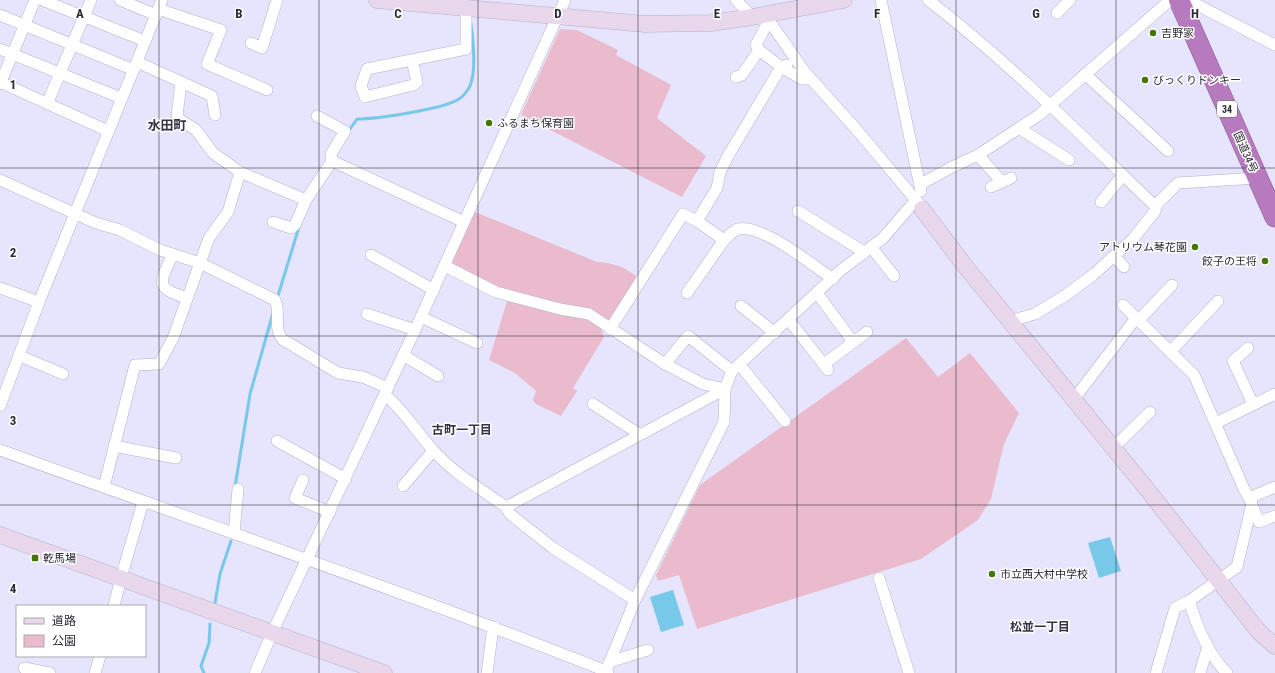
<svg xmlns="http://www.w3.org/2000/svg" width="1275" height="673" viewBox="0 0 1275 673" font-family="'Roboto Condensed','Noto Sans JP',sans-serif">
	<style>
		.green { fill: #eabbcd }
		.water { fill: #78c8ea }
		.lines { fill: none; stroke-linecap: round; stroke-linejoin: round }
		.stream { stroke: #78c8ea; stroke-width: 3 }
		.street-casing { stroke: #b3b1c8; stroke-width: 12 }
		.secondary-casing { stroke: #b3b1c8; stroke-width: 17 }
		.highway-casing { stroke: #865e8e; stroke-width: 21 }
		.street { stroke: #fff; stroke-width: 11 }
		.secondary { stroke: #e9d7ec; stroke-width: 16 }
		.highway { stroke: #b77abf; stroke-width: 20 }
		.grid { fill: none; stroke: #2b2a34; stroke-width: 1; stroke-opacity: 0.55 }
		.poi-dot { fill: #447600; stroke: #fff; stroke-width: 1.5 }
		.labels { text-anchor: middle; stroke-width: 3; stroke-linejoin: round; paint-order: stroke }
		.shield { fill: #fff; stroke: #6b6a71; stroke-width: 1 }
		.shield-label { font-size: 10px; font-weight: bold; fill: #2b2a34 }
		.poi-label { font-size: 11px; fill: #2b2a34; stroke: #fff; text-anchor: start }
		.street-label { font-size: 11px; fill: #2b2a34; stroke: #fff }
		.neighbourhood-label { font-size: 12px; font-weight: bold; fill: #363346; stroke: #fff }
		.quarter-label { font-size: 13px; font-weight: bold; fill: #363346; stroke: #fff }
		.grid-label { font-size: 13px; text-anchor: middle; font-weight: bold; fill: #2b2a34; stroke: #fff; stroke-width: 3; stroke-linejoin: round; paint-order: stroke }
	</style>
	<rect width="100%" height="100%" fill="#e7e4fd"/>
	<g class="green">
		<polygon points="560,29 577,30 618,50 616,55 671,85 657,118 706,156 682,197 521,115"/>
		<path d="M475 212 597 262C617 263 625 268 641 279L610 326 496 290 450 264Z"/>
		<polygon points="508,298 589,317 600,326 604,337 573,388 577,391 561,416 536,404 533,400 536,391 515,373 489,360"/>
		<polygon points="906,338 938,377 970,353 1019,413 1004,444 991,499 978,520 921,559 697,629 679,575 658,581 656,575 700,485"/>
	</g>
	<g class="water">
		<polygon points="1110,537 1121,571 1099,578 1088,543"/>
		<polygon points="673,590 684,625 661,632 650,597"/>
	</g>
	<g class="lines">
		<g class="stream">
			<path d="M350 129 357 119C377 119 444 109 459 99 463 97 467 91 469 88 477 73 473 41 471 24"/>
			<polyline points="277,299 299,227"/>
			<polyline points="235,487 250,394 273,313"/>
			<polyline points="215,603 220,574 231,541"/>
			<polyline points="204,673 201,666 209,643 210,624"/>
		</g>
		<defs>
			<g id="street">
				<polyline points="42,0 145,41"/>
				<polyline points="120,0 156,15"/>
				<polyline points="736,0 752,17"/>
				<polyline points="881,0 921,191"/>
				<path d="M928 0C1010 63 1082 136 1156 207"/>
				<polyline points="1188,0 1275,45"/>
				<polyline points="158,9 221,30 207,64 267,90"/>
				<polyline points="1057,13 1070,0"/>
				<polyline points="0,15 134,70"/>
				<polyline points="765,15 804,71 856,129 920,205"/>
				<polyline points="769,20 756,45 759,50 781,67 787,65"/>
				<polyline points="251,43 262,48 277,0"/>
				<polyline points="0,49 121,98"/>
				<polyline points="412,60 417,82 413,85 365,97 361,86 367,69 466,49 466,8"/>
				<polyline points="137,62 212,96 215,115"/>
				<polyline points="1085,74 1168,151"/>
				<polyline points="736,77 742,75 759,50"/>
				<polyline points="0,82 108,131"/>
				<polyline points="181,83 177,116 179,119 196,130 213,153 240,172 306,200 332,161 464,222"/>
				<polyline points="0,84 35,0"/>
				<polyline points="47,104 91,0"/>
				<polyline points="317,116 345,131 331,154 332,161"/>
				<polyline points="1019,128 1069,160"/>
				<polyline points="978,155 1002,182"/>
				<path d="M0 180 96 223 120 230 160 250 200 263 275 300C281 313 273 327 282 339L338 373 363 377 388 388"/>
				<polyline points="921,184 950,168 978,155 1039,115 1170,0"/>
				<polyline points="991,187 1011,178"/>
				<polyline points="1101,202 1123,175"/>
				<polyline points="798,211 864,252"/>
				<path d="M697 221 724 240C728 237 733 230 738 229 763 224 812 265 833 279"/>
				<polyline points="273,222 291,228 295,225 306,200"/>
				<polyline points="871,247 894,276"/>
				<path d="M173 254C160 283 153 287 187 298"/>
				<polyline points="371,255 434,290"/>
				<polyline points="1114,256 1124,267"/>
				<polyline points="445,266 496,292 560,309 589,314 665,364 703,384 725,389"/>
				<polyline points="0,288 39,302"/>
				<polyline points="687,293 724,240"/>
				<polyline points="817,293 853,342"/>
				<polyline points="1123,305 1136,318"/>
				<polyline points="741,306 775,333"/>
				<polyline points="367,314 415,330"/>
				<polyline points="421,317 477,343"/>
				<polyline points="789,320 828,370"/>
				<polyline points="1010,321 1035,314 1066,295 1094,274 1133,239 1155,211 1157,204 1178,183 1257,178"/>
				<polyline points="1138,321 1172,285"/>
				<polyline points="610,329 683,214 697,221 717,188 720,172 728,156 781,67 802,79 810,79"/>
				<polyline points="1248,348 1233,361 1253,404"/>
				<polyline points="1170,352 1218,301"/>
				<polyline points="403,355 438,376"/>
				<polyline points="20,356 63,374"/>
				<polyline points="665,364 688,336 732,371"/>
				<polyline points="824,364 867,332"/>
				<polyline points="740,365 785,421"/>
				<path d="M385 395C405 411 416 432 433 450 453 473 481 489 506 507L510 514 553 548 635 600"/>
				<polyline points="1074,399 1136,318 1194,375 1244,489 1249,498"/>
				<polyline points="593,404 639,434"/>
				<polyline points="0,406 39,302 162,0"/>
				<polyline points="1216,423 1275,394"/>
				<polyline points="277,441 346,479"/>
				<polyline points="114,446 176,458"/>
				<polyline points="1113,448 1150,412"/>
				<path d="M0 450C202 523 406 592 606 671L608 673"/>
				<polyline points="303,480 295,498 330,512"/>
				<polyline points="403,486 433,451"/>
				<polyline points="104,487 135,365 159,364 173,338 209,238 228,212 240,172"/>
				<polyline points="1275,487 1249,498 1259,522 1275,516"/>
				<polyline points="506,507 725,389"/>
				<polyline points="234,533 238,489"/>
				<polyline points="879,578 909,673"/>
				<path d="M1189 601C1197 626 1208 655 1227 673"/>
				<polyline points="114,606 121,578 143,502"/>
				<polyline points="609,662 648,650"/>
				<polyline points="24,668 50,673"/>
				<polyline points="606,671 635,600 724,422 725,389 732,371 840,271 883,238 916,200"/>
				<polyline points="95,673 100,656"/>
				<polyline points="255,673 272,633 415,330 565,0"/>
				<polyline points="487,673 492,635 495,627"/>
				<polyline points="1156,673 1175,608 1189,601 1237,567 1252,504"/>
				<polyline points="1200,673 1208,646"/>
			</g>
			<g id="secondary">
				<polyline points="377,0 645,24 711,23 752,17 844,0"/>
				<polyline points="922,209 965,266 1150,493 1259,632 1275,646"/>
				<polyline points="0,535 384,673"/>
			</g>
			<polyline id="highway" points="1179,0 1275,217"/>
		</defs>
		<use href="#street" class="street-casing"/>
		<use href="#secondary" class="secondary-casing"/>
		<use href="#highway" class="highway-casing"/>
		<use href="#street" class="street"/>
		<use href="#secondary" class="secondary"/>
		<use href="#highway" class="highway"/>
	</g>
	<path class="grid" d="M159 0V673M319 0V673M478 0V673M638 0V673M797 0V673M956 0V673M1116 0V673M0 168H1275M0 336H1275M0 505H1275"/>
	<g class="poi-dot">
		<circle cx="1153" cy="33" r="4"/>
		<circle cx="1145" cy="80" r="4"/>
		<circle cx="489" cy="123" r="4"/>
		<circle cx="1195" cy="247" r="4"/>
		<circle cx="1265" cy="261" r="4"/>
		<rect x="31" y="554" width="8" height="8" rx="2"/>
		<circle cx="992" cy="574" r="4"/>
	</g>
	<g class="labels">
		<rect class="shield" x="1217" y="101" width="20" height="16" rx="3"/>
		<g class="shield-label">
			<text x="1227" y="113">34</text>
		</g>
		<g class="poi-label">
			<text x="1161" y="37">吉野家</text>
			<text x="1153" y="84">びっくりドンキー</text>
			<text x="497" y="127">ふるまち保育園</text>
			<text x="1187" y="251" text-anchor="end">アトリウム琴花園</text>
			<text x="1257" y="265" text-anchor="end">餃子の王将</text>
			<text x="43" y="562">乾馬場</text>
			<text x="1000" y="578">市立西大村中学校</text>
		</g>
		<g class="street-label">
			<text transform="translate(1246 152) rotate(66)" y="4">国道34号</text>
		</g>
		<g class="neighbourhood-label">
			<text x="462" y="434">古町一丁目</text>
			<text x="1040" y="631">松並一丁目</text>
		</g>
		<g class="quarter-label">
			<text x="167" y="130">水田町</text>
		</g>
	</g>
	<g class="grid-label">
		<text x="80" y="18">A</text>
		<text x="239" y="18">B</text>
		<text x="398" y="18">C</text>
		<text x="558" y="18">D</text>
		<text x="717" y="18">E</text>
		<text x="877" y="18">F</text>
		<text x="1036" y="18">G</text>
		<text x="1195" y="18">H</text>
		<text x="13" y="89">1</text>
		<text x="13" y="257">2</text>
		<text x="13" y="425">3</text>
		<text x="13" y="593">4</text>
	</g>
	<rect x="16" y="605" width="130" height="52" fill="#ffffff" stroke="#aaaaae"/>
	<rect x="24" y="618" width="20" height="6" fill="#e9d7ec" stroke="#aaaaae"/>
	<text x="52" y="625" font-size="12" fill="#2b2a34">道路</text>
	<rect x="24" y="635" width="20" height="12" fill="#eabbcd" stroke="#aaaaae"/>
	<text x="52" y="645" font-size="12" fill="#2b2a34">公園</text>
</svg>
